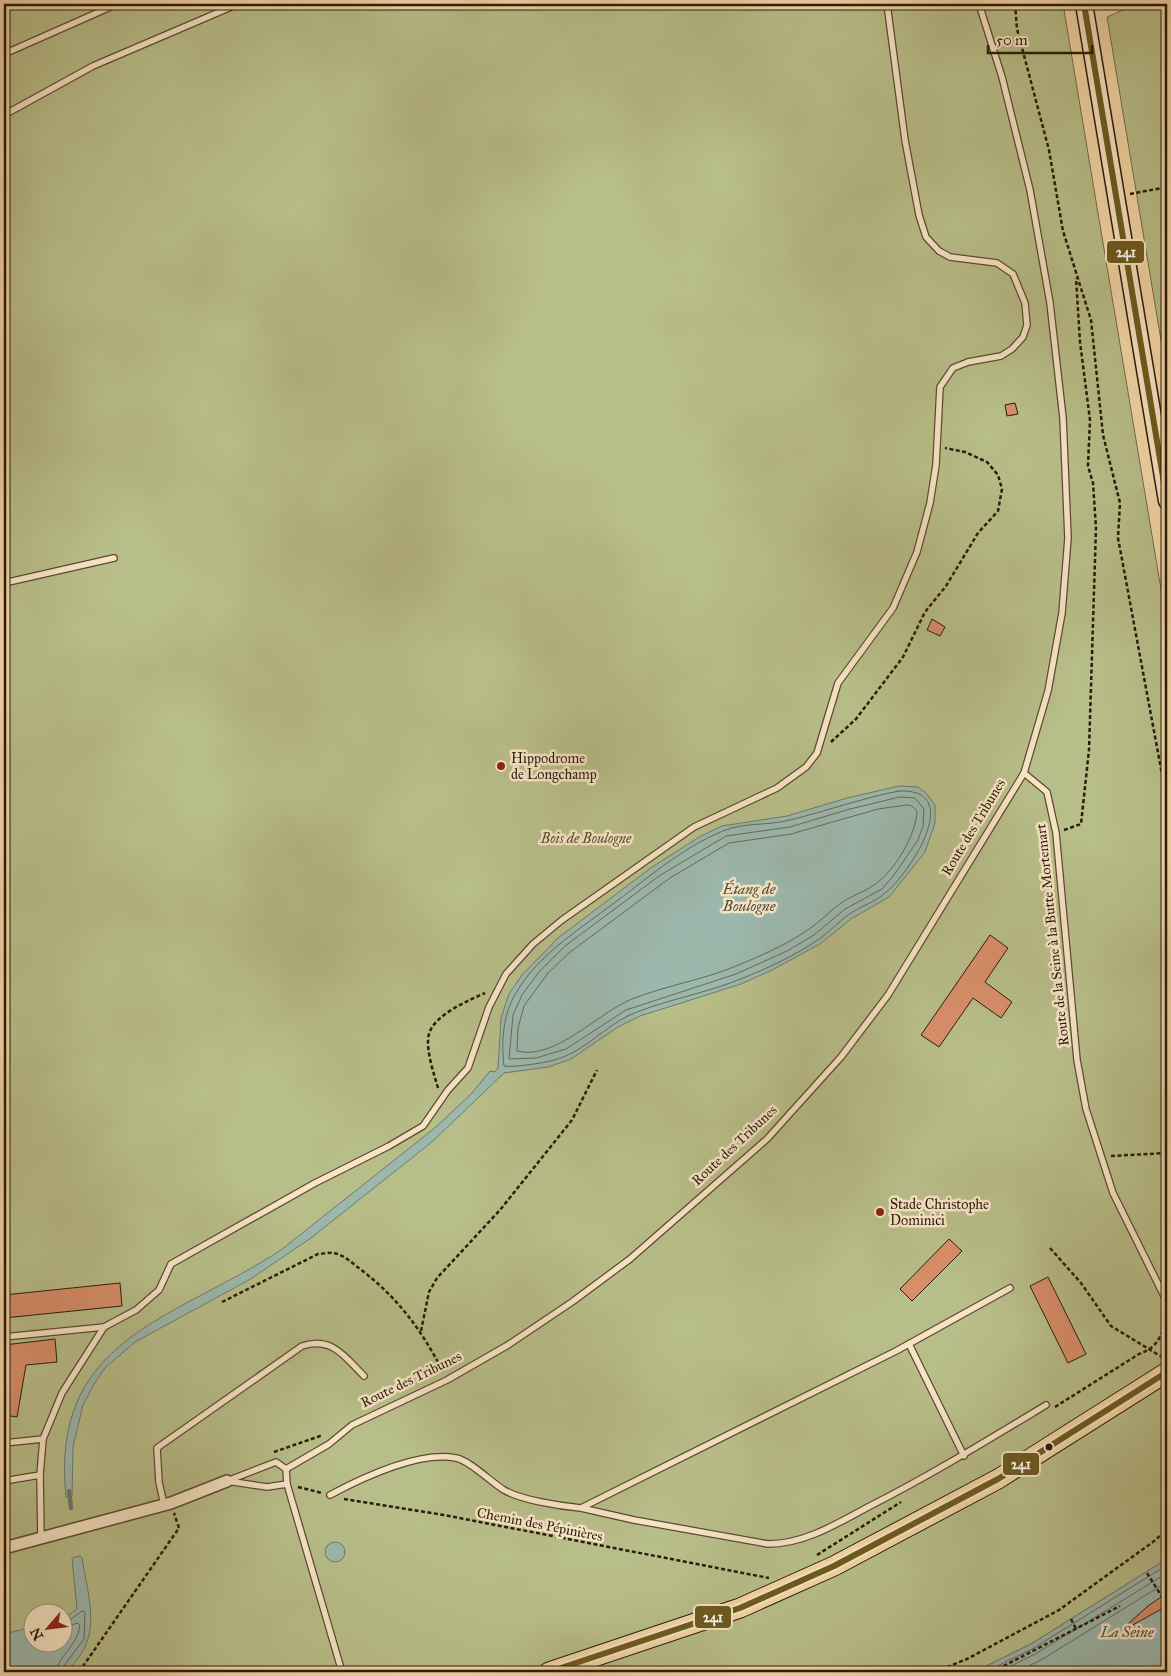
<svg xmlns="http://www.w3.org/2000/svg" width="1171" height="1676" viewBox="0 0 1171 1676" font-family="'IM FELL Great Primer',serif">
	<style>
		.green { fill: #b8be89; stroke: #706d4a; fill-rule: evenodd }
		.water { fill: #9cb8ad; stroke: #6e7a6c }
		.lines { fill: none; stroke-linecap: round; stroke-linejoin: round }
		.shore { stroke: #626a5c; stroke-width: 1 }
		.stream { stroke: #6e7a6c; stroke-width: 4.5 }
		.building { fill: #d88f6a; stroke: #281c0b }
		.lane-casing { stroke: #5b4a32; stroke-width: 8 }
		.street-casing { stroke: #5b4a32; stroke-width: 14 }
		.secondary-casing { stroke: #281c0b; stroke-width: 19 }
		.primary-casing { stroke: #281c0b; stroke-width: 21 }
		.path { stroke: #281c0b; stroke-width: 2.5; stroke-dasharray: 4 2.5; stroke-linecap: butt }
		.lane { stroke: #f7e4c5; stroke-width: 5.5 }
		.street { stroke: #f7e4c5; stroke-width: 11 }
		.secondary { stroke: #f7e4c5; stroke-width: 16 }
		.primary { stroke: #f3d6a6; stroke-width: 19 }
		.bus-1-casing { stroke: #f7e4c5; stroke-width: 10 }
		.bus-1 { stroke: #6e5b1e; stroke-width: 6 }
		.poi-dot { fill: #8f2418; stroke: #f7e4c5; stroke-width: 2 }
		.bus-dot { fill: #281c0b; stroke: #f7e4c5; stroke-width: 2 }
		.labels { text-anchor: middle; stroke-width: 5; stroke-linejoin: round; paint-order: stroke }
		.poi-label { font-size: 14px; fill: #281c0b; stroke: #f7e4c5; text-anchor: start }
		.street-label { font-size: 14px; fill: #281c0b; stroke: #f7e4c5 }
		.park-label { font-size: 14px; font-style: italic; fill: #534d31; stroke: #f7e4c5 }
		.water-label { font-size: 15px; font-style: italic; fill: #4b4b3c; stroke: #f7e4c5 }
		.line-badge { stroke: #f7e4c5; stroke-width: 2 }
		.badge-label { font-size: 14px; text-anchor: middle; font-weight: bold; fill: #fff }
	</style>
	<rect width="100%" height="100%" fill="#f3d6a6"/>
	<filter id="stains"><feTurbulence type="fractalNoise" baseFrequency=".004" numOctaves="4"/><feColorMatrix values="0 0 0 0 .2 0 0 0 0 .09 0 0 0 0 .02 0 0 0 .5 -.17"/></filter>
	<radialGradient id="worn" r=".72"><stop offset=".6" stop-color="#630" stop-opacity="0"/><stop offset="1" stop-color="#630" stop-opacity=".3"/></radialGradient>
	<g class="green">
		<path d="M4 4H1063L1167 625V1559L1031 1644 974 1672H4ZM32 1614H62V1644H32Z"/>
		<polygon points="1136,4 1167,4 1167,376 1107,17"/>
	</g>
	<g class="water">
		<path d="M899 786 918 787 926 793 935 805V823L925 852 889 897 851 919 820 944 772 970 741 984 640 1016 618 1027 571 1059 548 1067 504 1073 433 1141 311 1238 249 1280 135 1342 105 1368 94 1384 83 1405 73 1447 72 1496 66 1497C49 1338 174 1320 281 1250L436 1127 472 1093 490 1071 495 1072 498 1068 501 1018 509 994 522 975 558 938 652 867 701 836 722 826 787 816 847 798Z"/>
		<circle cx="335" cy="1552" r="10"/>
		<path d="M80 1556 82 1558C89 1602 104 1639 65 1672H4V1634L32 1627V1644H62L63 1619 77 1609 72 1558Z"/>
		<polygon points="1167,1559 1167,1672 974,1672 1031,1644"/>
	</g>
	<g class="lines">
		<g class="shore">
			<path d="M899 791C967 788 908 876 884 894 873 903 859 907 848 915 838 922 830 932 819 939 795 956 766 969 738 980 706 993 670 999 637 1012 612 1021 594 1042 570 1054 556 1061 542 1063 527 1065 519 1066 511 1067 504 1066 501 1042 503 1014 516 993 538 955 576 932 610 906 646 880 681 848 723 831 744 822 768 826 790 820 827 811 862 798 899 791Z"/>
			<polygon points="900,797 915,798 924,809 923,826 918,840 894,875 882,889 845,909 814,935 787,951 736,974 626,1010 566,1049 536,1058 509,1059 513,1015 522,995 539,972 565,946 659,876 726,836 790,827 850,809"/>
			<path d="M908 805 912 806 917 811C916 835 895 871 874 885 864 892 851 896 841 903 831 910 822 920 812 927 789 944 760 956 734 967 701 980 665 986 632 999 599 1012 555 1061 517 1051L518 1028 524 1006 548 973 570 952 670 878 729 843 791 834 878 809Z"/>
			<path d="M56 1672C57 1657 78 1646 80 1625L77 1623 62 1629"/>
			<polyline points="62,1672 63,1667 84,1639 85,1612 82,1611 67,1622 62,1623"/>
			<polyline points="985,1672 1034,1648 1167,1565"/>
			<polyline points="999,1672 1037,1653 1167,1573"/>
			<polyline points="1016,1672 1041,1660 1167,1582"/>
		</g>
		<polyline class="stream" points="69,1491 71,1508"/>
	</g>
	<g class="building">
		<polygon points="1015,403 1018,414 1007,416 1005,405"/>
		<polygon points="932,619 945,627 940,636 927,630"/>
		<polygon points="990,935 1008,948 985,982 1012,1002 1001,1018 973,998 939,1047 921,1035"/>
		<polygon points="949,1239 962,1251 912,1301 900,1289"/>
		<polygon points="1048,1277 1086,1354 1068,1363 1030,1286"/>
		<polygon points="120,1283 122,1306 4,1318 4,1295"/>
		<polygon points="55,1339 57,1362 26,1365 17,1417 4,1415 4,1345"/>
		<polygon points="1167,1593 1167,1606 1129,1627 1128,1624 1148,1606"/>
	</g>
	<g class="lines">
		<defs>
			<g id="lane">
				<polyline points="4,54 117,4"/>
				<polyline points="4,115 93,66 238,4"/>
				<polyline points="4,583 114,558"/>
				<polyline points="1024,773 1047,792 1056,833 1077,1060 1086,1109 1113,1193 1167,1302"/>
				<polyline points="4,1337 104,1327 136,1310 159,1290 171,1264 315,1183 389,1146 423,1126 448,1090 468,1068 489,1007 506,974 533,944 562,920 694,827 777,788 806,767 817,753 838,683 893,608 917,552 930,503 936,465 940,387 953,368 968,362 1001,356 1012,349 1023,337 1027,325 1025,303 1013,274 997,263 950,257 939,251 926,237 919,215 905,140 887,4"/>
				<polyline points="909,1344 964,1456"/>
				<polyline points="4,1443 43,1439 62,1393 104,1327"/>
				<polygon points="276,1462 286,1469 287,1484 267,1487 227,1481"/>
				<polyline points="286,1469 329,1444 352,1425 447,1380 508,1345 572,1302 630,1259 767,1139 841,1057 888,995 1024,773 1048,691 1062,613 1068,538 1063,418 1050,303 1030,190 1002,77 979,4"/>
				<polyline points="4,1481 40,1475"/>
				<polyline points="287,1484 342,1672"/>
				<path d="M330 1495C362 1478 419 1451 456 1458 469 1460 491 1482 504 1490 521 1500 560 1506 581 1508L896 1351 1010 1288"/>
				<path d="M164 1505 159 1482 157 1448 302 1346C332 1336 345 1357 364 1376"/>
				<path d="M581 1508 634 1520 768 1544C805 1544 838 1523 870 1506 931 1475 988 1440 1046 1405"/>
				<polyline points="41,1539 40,1475 43,1439"/>
			</g>
			<polyline id="street" points="4,1548 171,1503 227,1481"/>
			<polyline id="secondary" points="1084,4 1167,501"/>
			<polyline id="primary" points="549,1672 740,1608 834,1566 998,1479 1167,1372"/>
		</defs>
		<use href="#lane" class="lane-casing"/>
		<use href="#street" class="street-casing"/>
		<use href="#secondary" class="secondary-casing"/>
		<use href="#primary" class="primary-casing"/>
		<g class="path">
			<polyline points="1015,4 1017,29 1049,150 1063,231 1091,320 1103,435 1120,503 1118,538 1167,801"/>
			<polyline points="1130,194 1167,187"/>
			<polyline points="831,742 856,719 903,657 925,612 946,586 978,533 998,511 1002,489 998,475 987,462 965,452 945,448"/>
			<polyline points="1064,830 1081,824 1089,750 1096,528 1093,483 1088,466 1090,420 1080,342 1076,278"/>
			<path d="M438 1088C434 1074 425 1048 429 1034 434 1015 469 1000 485 993"/>
			<polyline points="1111,1156 1167,1153"/>
			<polyline points="1050,1248 1081,1283 1111,1326 1162,1357"/>
			<path d="M222 1302 318 1254C323 1254 329 1252 334 1253 344 1255 352 1263 360 1269 397 1297 422 1330 443 1372"/>
			<polyline points="421,1331 429,1292 437,1278 500,1210 572,1120 597,1070"/>
			<path d="M1055 1407 1139 1354C1155 1348 1159 1341 1165 1325"/>
			<polyline points="274,1452 323,1435"/>
			<polyline points="298,1487 322,1493"/>
			<polyline points="344,1499 444,1515 769,1578"/>
			<polyline points="817,1555 901,1502"/>
			<polyline points="1147,1573 1162,1597"/>
			<polyline points="1071,1619 1076,1629"/>
			<polyline points="79,1672 179,1528 174,1513"/>
			<polyline points="935,1672 967,1659 1059,1610 1157,1539 1167,1526"/>
			<polyline points="992,1672 1120,1606"/>
		</g>
		<use href="#lane" class="lane"/>
		<use href="#street" class="street"/>
		<use href="#secondary" class="secondary"/>
		<use href="#primary" class="primary"/>
		<defs>
			<g id="bus-1">
				<polyline points="1084,4 1167,501"/>
				<polyline points="549,1672 740,1608 834,1566 998,1479 1167,1372"/>
			</g>
		</defs>
		<use href="#bus-1" class="bus-1-casing"/>
		<use href="#bus-1" class="bus-1"/>
	</g>
	<g class="poi-dot">
		<circle cx="501" cy="766" r="5"/>
		<circle cx="880" cy="1212" r="5"/>
	</g>
	<circle class="bus-dot" cx="1049" cy="1447" r="4.5"/>
	<g class="labels">
		<g class="poi-label">
			<text x="511" y="763">Hippodrome<tspan x="511" dy="16">de Longchamp</tspan></text>
			<text x="890" y="1209">Stade Christophe<tspan x="890" dy="16">Dominici</tspan></text>
		</g>
		<g class="street-label">
			<text transform="translate(973 827) rotate(-59)" y="5">Route des Tribunes</text>
			<text transform="translate(1052 935) rotate(-96)" y="5">Route de la Seine à la Butte Mortemart</text>
			<text transform="translate(734 1145) rotate(-43)" y="5">Route des Tribunes</text>
			<text transform="translate(411 1379) rotate(-26)" y="5">Route des Tribunes</text>
			<text transform="translate(540 1524) rotate(11)" y="5">Chemin des Pépinières</text>
		</g>
		<g class="park-label">
			<text x="586" y="843">Bois de Boulogne</text>
		</g>
		<g class="water-label">
			<text x="749" y="894">Étang de<tspan x="749" dy="17">Boulogne</tspan></text>
			<text x="1127" y="1637">La Seine</text>
		</g>
	</g>
	<g class="line-badge">
		<rect x="1106" y="240" width="39" height="24" rx="5" fill="#6e5b1e"/>
		<rect x="1002" y="1452" width="38" height="24" rx="5" fill="#6e5b1e"/>
		<rect x="694" y="1605" width="38" height="24" rx="5" fill="#6e5b1e"/>
	</g>
	<g class="badge-label">
		<text x="1126" y="257">241</text>
		<text x="1021" y="1469">241</text>
		<text x="713" y="1622">241</text>
	</g>
	<rect width="1171" height="1676" fill="none" stroke="#f3d6a6" stroke-width="20"/>
	<rect x="5" y="5" width="1161" height="1666" fill="none" stroke="#281c0b" stroke-width="2.5"/>
	<rect x="10" y="10" width="1151" height="1656" fill="none" stroke="#281c0b"/>
	<g transform="translate(48 1628) rotate(242)"><circle r="24" fill="#f7e4c5" stroke="#a4947b"/>
	<path d="M0-4L9 19L0 12L-9 19Z" fill="#8f2418"/>
	<text y="-8" font-size="14" font-weight="bold" text-anchor="middle" fill="#281c0b">N</text>
	</g>
	<path d="M988 45v8h104v-8" fill="none" stroke="#281c0b" stroke-width="2.5"/>
	<text x="996" y="45" font-size="15" fill="#281c0b" stroke="#f7e4c5" stroke-width="4" paint-order="stroke">50 m</text>
	<rect width="100%" height="100%" filter="url(#stains)"/>
	<rect width="100%" height="100%" fill="url(#worn)"/>
</svg>
